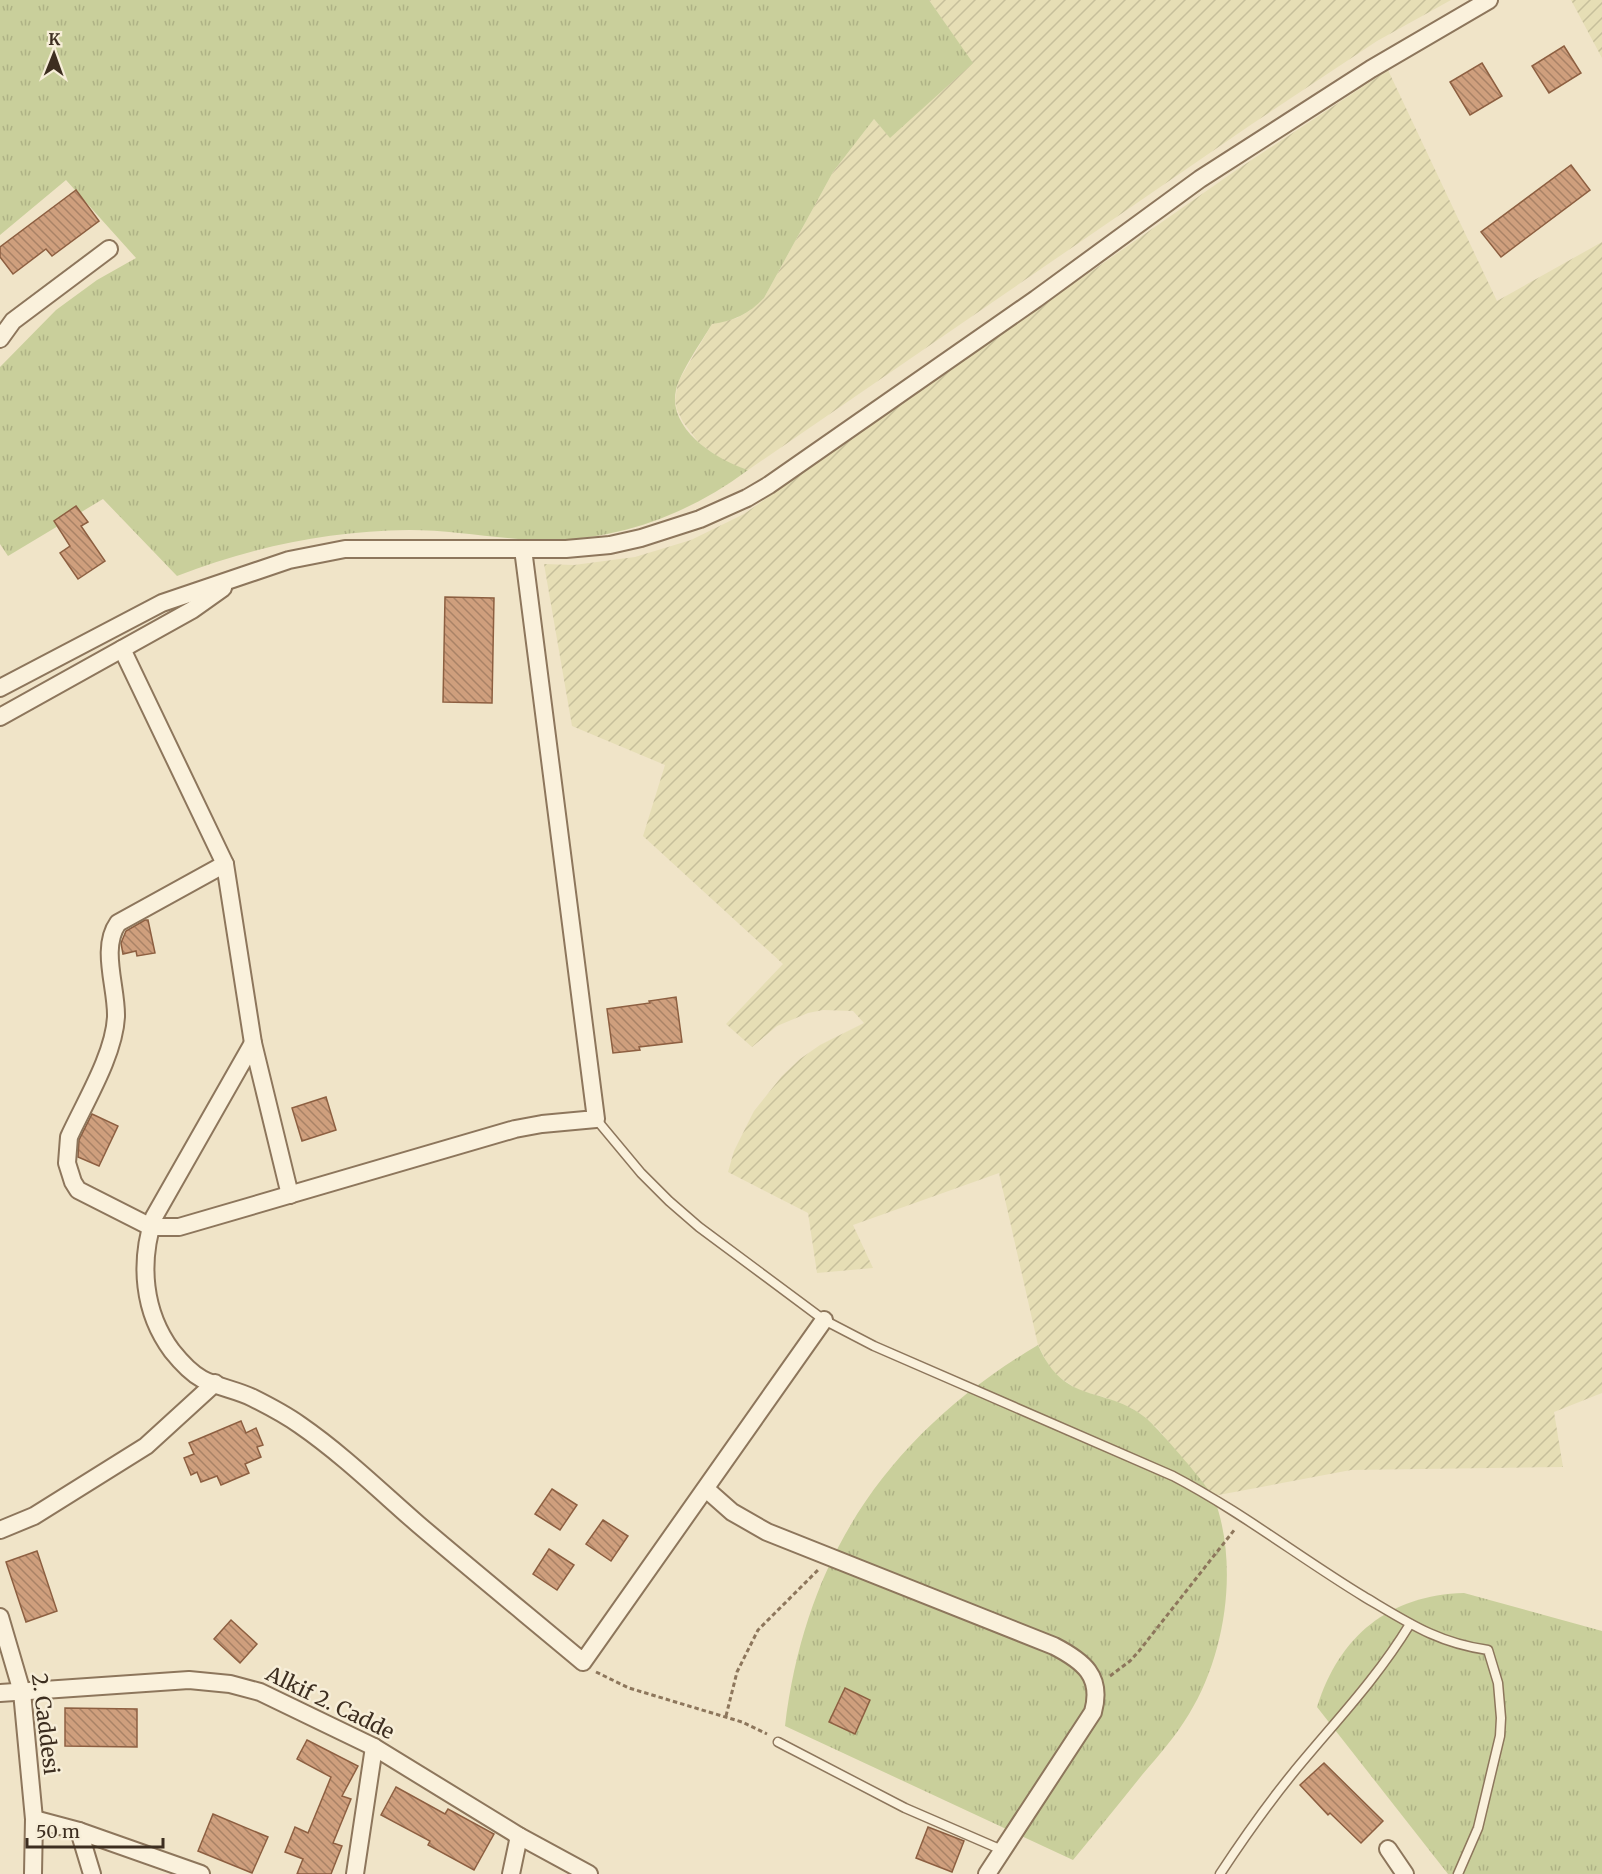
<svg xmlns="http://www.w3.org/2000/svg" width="1602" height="1874" viewBox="0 0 1602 1874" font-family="Merriweather,serif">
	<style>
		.farmland { fill: url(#farmland-furrows) }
		.grass { fill: url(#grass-tufts) }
		.building { fill: url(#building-back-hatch); stroke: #8d5f41; stroke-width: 1.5 }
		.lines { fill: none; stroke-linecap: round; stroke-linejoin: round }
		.service-casing { stroke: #8d765c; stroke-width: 11 }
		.minor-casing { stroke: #8d765c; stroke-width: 20 }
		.path { stroke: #8d765c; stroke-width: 3; stroke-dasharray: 4.5 3; stroke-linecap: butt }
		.service { stroke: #faf1dc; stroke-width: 8 }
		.minor { stroke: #faf1dc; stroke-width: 16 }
		.labels { text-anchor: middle; stroke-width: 5; stroke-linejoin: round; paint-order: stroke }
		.street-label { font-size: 21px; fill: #3d2e20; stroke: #f7eed8 }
	</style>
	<defs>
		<pattern id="farmland-furrows" width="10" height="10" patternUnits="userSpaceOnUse" patternTransform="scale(1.5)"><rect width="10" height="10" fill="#e6deb5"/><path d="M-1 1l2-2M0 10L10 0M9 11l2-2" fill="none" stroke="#c6bf9b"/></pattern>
		<pattern id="grass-tufts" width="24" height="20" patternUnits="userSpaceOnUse" patternTransform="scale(1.5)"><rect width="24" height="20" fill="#c9cf9b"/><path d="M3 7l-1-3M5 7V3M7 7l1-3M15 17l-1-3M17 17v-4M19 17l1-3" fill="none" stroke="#aeb285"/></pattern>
		<pattern id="building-back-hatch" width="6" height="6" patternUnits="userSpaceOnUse" patternTransform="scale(1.5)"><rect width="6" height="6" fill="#cf9f7d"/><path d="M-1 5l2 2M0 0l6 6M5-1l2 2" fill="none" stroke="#a98266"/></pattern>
	</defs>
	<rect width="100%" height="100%" fill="#f0e4c8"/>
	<g class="farmland">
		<polygon points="929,0 1451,0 1377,41 1252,124 748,470 735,466 722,460 699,443 683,422 677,410 675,400 678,382 712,324 737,318 749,311 764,298 833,172 874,119 890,137 972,63"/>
		<polygon points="1571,0 1602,0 1602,58"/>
		<polygon points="1388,70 1497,301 1602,242 1602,1393 1554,1412 1563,1467 1351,1470 1213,1496 1158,1429 1146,1418 1133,1409 1104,1397 1080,1391 1059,1377 1050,1368 1038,1345 999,1173 853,1225 873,1268 817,1273 808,1213 728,1172 734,1151 754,1111 782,1076 800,1059 820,1045 864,1023 853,1011 823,1010 808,1013 777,1026 752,1047 726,1024 783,964 643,836 665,765 572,726 544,564 574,565 635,557 691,540 744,514 1235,171"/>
	</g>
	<g class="grass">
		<path d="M0 0H929L973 63 890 138 874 119 833 172 764 298C749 314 733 321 712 324 702 341 680 372 676 390 667 429 717 460 748 470 681 520 602 546 518 539 481 536 445 530 409 530 328 531 252 547 177 576L103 499 8 556 0 544V367L56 310 97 280 136 258 66 180 0 235Z"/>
		<path d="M1038 1345C1065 1407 1104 1384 1146 1418 1158 1428 1209 1487 1214 1498 1239 1564 1226 1654 1189 1714 1176 1736 1159 1755 1142 1775 1119 1804 1096 1832 1073 1860L785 1726C806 1554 890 1433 1038 1345Z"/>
		<path d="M1464 1593 1602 1631V1874H1448L1317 1707C1339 1636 1389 1595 1464 1593Z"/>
	</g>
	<g class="building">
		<polygon points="1564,46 1581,73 1549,93 1532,66"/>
		<polygon points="1482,63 1502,96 1470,115 1450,82"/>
		<polygon points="1571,165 1590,190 1501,257 1481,232"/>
		<polygon points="76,190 99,221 52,256 46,249 13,274 0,257 0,247"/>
		<polygon points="76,506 88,522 81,526 105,561 78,579 60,553 70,546 54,521"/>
		<polygon points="445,597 494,598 492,703 443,702"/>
		<polygon points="145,920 148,920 155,953 137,956 136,951 123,954 121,943 126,931"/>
		<polygon points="676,997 682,1042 639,1047 640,1050 613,1053 607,1009 650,1003 649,1001"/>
		<polygon points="326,1097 336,1130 302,1141 292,1108"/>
		<polygon points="92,1114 118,1126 99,1166 78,1157 79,1140"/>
		<polygon points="241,1421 246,1433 256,1428 263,1445 257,1447 261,1457 245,1464 249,1473 221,1485 217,1476 201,1482 197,1472 191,1475 184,1458 194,1454 189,1443"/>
		<polygon points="552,1489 577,1505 560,1530 535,1514"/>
		<polygon points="603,1520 628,1536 611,1561 586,1544"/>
		<polygon points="549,1549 574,1565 557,1590 533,1574"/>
		<polygon points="37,1551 57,1611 26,1622 6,1562"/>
		<polygon points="231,1620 257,1644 240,1663 214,1639"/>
		<polygon points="845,1688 870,1700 855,1734 829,1722"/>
		<polygon points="65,1708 137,1709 137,1747 65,1746"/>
		<polygon points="307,1740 358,1766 342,1796 351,1799 333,1843 342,1846 331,1874 297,1874 303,1859 285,1852 295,1827 308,1833 331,1777 297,1759"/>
		<polygon points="1324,1763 1383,1821 1361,1843 1330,1813 1328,1815 1300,1785"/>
		<polygon points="396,1787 445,1814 448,1809 494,1834 474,1870 428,1845 430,1841 381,1815"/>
		<polygon points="213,1814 268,1837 252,1873 198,1851"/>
		<polygon points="928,1827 964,1841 952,1872 916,1858"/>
	</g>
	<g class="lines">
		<defs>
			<g id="service">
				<path d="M596 1119 641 1173 669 1201 699 1227 824 1320 874 1346 1173 1476C1240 1511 1299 1557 1363 1596 1407 1622 1437 1643 1488 1650L1498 1683 1501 1718 1500 1736 1478 1828 1458 1874"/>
				<polyline points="778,1742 905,1808 1002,1850"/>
				<path d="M1220 1874C1243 1839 1267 1805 1293 1773 1334 1723 1376 1680 1410 1624"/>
			</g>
			<g id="minor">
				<polyline points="0,339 13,321 109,249"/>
				<polyline points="122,649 225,864 253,1043 290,1195"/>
				<polyline points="0,688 162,603 289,560 345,549 566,549 610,545 641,538 700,519 747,498 769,485 1036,299 1200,179 1371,69 1489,0"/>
				<polyline points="0,717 192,610 223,588"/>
				<path d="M225 864 118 923C100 948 117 988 116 1017 114 1055 85 1102 69 1137L67 1163 73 1182 78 1190 151 1227H179L515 1129 542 1124 596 1119 523 549"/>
				<path d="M253 1043 154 1217C139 1263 143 1312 172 1351 180 1361 191 1373 202 1379 217 1387 237 1390 253 1398 269 1406 286 1415 300 1425 342 1454 380 1491 419 1525 473 1571 528 1616 583 1662L824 1320"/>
				<path d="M706 1489 732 1512 767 1532 1054 1646C1083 1661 1103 1676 1093 1712L987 1874"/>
				<polyline points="0,1530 34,1516 146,1446 215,1383"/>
				<polyline points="0,1617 22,1692 34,1819 33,1874"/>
				<polyline points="0,1693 189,1680 230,1684 260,1692 374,1747 519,1836 589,1874"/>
				<polyline points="34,1819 79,1831 92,1874"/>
				<polyline points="79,1831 201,1874"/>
				<polyline points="1388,1849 1405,1874"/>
				<polyline points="355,1874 374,1747"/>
				<polyline points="511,1874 519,1836"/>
			</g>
		</defs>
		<use href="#service" class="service-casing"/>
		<use href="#minor" class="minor-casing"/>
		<g class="path">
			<polyline points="596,1672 629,1688 742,1722 767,1734"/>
			<polyline points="1110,1676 1130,1661 1139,1651 1235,1529"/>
			<polyline points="726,1716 737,1672 758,1630 819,1569"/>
		</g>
		<use href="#service" class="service"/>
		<use href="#minor" class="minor"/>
	</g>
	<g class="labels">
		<g class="street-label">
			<text transform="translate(330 1703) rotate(26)" y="7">Alkif 2. Cadde</text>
			<text transform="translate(45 1724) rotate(83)" y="7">2. Caddesi</text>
		</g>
	</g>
	<g transform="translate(54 54) rotate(1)" stroke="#f7eed8" stroke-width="4.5" paint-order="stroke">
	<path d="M0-4.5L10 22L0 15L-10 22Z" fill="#3d2e20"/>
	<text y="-9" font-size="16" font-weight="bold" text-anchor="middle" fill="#3d2e20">K</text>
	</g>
	<path d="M27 1838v9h136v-9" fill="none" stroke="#3d2e20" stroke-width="3"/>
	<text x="36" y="1838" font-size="18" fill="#3d2e20" stroke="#f7eed8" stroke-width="4.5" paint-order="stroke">50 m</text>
</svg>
